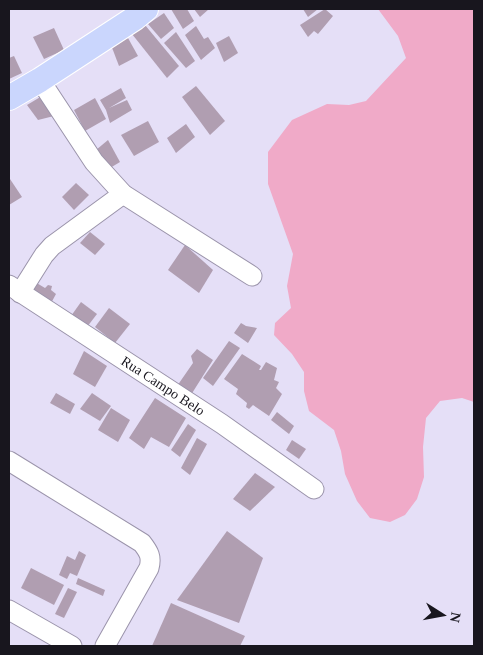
<svg xmlns="http://www.w3.org/2000/svg" width="483" height="655" viewBox="0 0 483 655" font-family="'Times New Roman',serif">
	<style>
		.green { fill: #f0aac8 }
		.building { fill: #b09eb1 }
		.lines { fill: none; stroke-linecap: round; stroke-linejoin: round }
		.minor-casing { stroke: #9b94ab; stroke-width: 21 }
		.major-casing { stroke: #fff; stroke-width: 26 }
		.minor { stroke: #fff; stroke-width: 19 }
		.major { stroke: #cad6fd; stroke-width: 24 }
		.labels { text-anchor: middle; stroke-width: 4.5; stroke-linejoin: round; paint-order: stroke }
		.street-label { font-size: 14px; fill: #18161e; stroke: #e5dff7 }
	</style>
	<rect width="100%" height="100%" fill="#e5dff7"/>
	<polygon class="green" points="378,9 474,9 474,402 462,398 440,401 426,418 423,447 424,477 417,499 405,515 390,522 370,518 357,501 345,474 341,451 334,430 309,411 304,391 304,372 292,354 274,335 275,323 291,308 287,286 293,254 268,184 268,152 292,120 327,104 349,105 366,101 406,58 398,36"/>
	<g class="building">
		<polygon points="171,9 187,9 194,21 183,29"/>
		<polygon points="194,9 209,9 200,17"/>
		<polygon points="303,9 318,9 308,17"/>
		<polygon points="325,9 333,16 318,34 314,31 308,37 300,25"/>
		<polygon points="164,13 174,28 161,39 148,24"/>
		<polygon points="145,25 179,66 167,78 132,34"/>
		<polygon points="196,26 204,39 208,37 215,48 201,60 185,35"/>
		<polygon points="54,28 64,50 44,59 33,37"/>
		<polygon points="176,32 195,61 186,68 164,43"/>
		<polygon points="229,36 238,53 224,62 216,43"/>
		<polygon points="128,38 138,56 119,66 111,45"/>
		<polygon points="14,56 22,73 9,79 9,58"/>
		<polygon points="196,86 225,121 210,135 182,97"/>
		<polygon points="121,88 126,98 109,108 127,100 132,110 110,123 106,110 100,100"/>
		<polygon points="42,96 54,116 38,120 27,105"/>
		<polygon points="95,98 106,119 85,131 74,110"/>
		<polygon points="148,121 159,142 134,156 121,135"/>
		<polygon points="186,124 195,137 176,153 167,138"/>
		<polygon points="108,140 120,162 110,168 96,150"/>
		<polygon points="9,179 10,179 22,197 9,205"/>
		<polygon points="76,183 89,195 74,210 62,197"/>
		<polygon points="90,232 105,244 95,255 80,243"/>
		<polygon points="185,245 213,270 199,293 168,270"/>
		<polygon points="30,279 45,288 48,285 52,286 51,290 56,294 50,305 23,291"/>
		<polygon points="81,302 97,314 87,327 71,316"/>
		<polygon points="109,308 130,324 115,343 95,327"/>
		<polygon points="241,323 246,326 257,328 248,343 234,333"/>
		<polygon points="229,341 240,348 213,386 203,378"/>
		<polygon points="197,349 213,360 189,398 175,389 193,363 191,356"/>
		<polygon points="84,351 107,366 95,387 73,374"/>
		<polygon points="242,354 261,366 259,370 261,370 266,362 277,368 274,380 279,382 276,388 282,394 269,416 253,405 249,409 246,407 247,403 236,394 238,389 224,379"/>
		<polygon points="56,393 75,404 70,414 50,403"/>
		<polygon points="92,393 111,406 100,421 80,409"/>
		<polygon points="155,398 186,418 169,447 151,437 144,449 129,438"/>
		<polygon points="111,408 130,420 118,442 98,430"/>
		<polygon points="277,412 294,426 289,434 271,420"/>
		<polygon points="188,424 196,430 180,457 171,450"/>
		<polygon points="197,438 207,444 190,475 181,468"/>
		<polygon points="292,440 306,449 299,459 286,450"/>
		<polygon points="255,473 275,487 250,511 233,499"/>
		<polygon points="227,531 263,558 239,623 177,600"/>
		<polygon points="79,551 86,555 77,576 70,573 67,579 59,575 67,556 75,560"/>
		<polygon points="31,568 64,585 54,605 21,588"/>
		<polygon points="78,578 105,590 103,596 76,584"/>
		<polygon points="68,588 77,592 64,618 55,614"/>
		<polygon points="171,603 245,636 240,646 152,646"/>
	</g>
	<g class="lines">
		<defs>
			<g id="minor">
				<polyline points="40,80 94,162 123,194 252,276"/>
				<path id="s1" d="M9 285 222 424 314 489"/>
				<polyline points="20,293 44,255 52,246 123,194"/>
				<path d="M9 461 142 543C149 552 152 557 149 568L105 646"/>
				<polyline points="9,610 72,646"/>
			</g>
			<polyline id="major" points="9,98 40,80 135,18 146,9"/>
		</defs>
		<use href="#minor" class="minor-casing"/>
		<use href="#major" class="major-casing"/>
		<use href="#minor" class="minor"/>
		<use href="#major" class="major"/>
	</g>
	<g class="labels">
		<g class="street-label">
			<text dy="5" stroke="none"><textPath href="#s1" startOffset="184">Rua Campo Belo</textPath></text>
		</g>
	</g>
	<rect width="483" height="655" fill="none" stroke="#18161e" stroke-width="20"/>
	<g transform="translate(443 615) rotate(101)" stroke="#e5dff7" stroke-width="4" paint-order="stroke">
	<path d="M0-4L9 19L0 12L-9 19Z" fill="#18161e"/>
	<text y="-8" font-size="14" font-weight="bold" text-anchor="middle" fill="#18161e">N</text>
	</g>
</svg>
